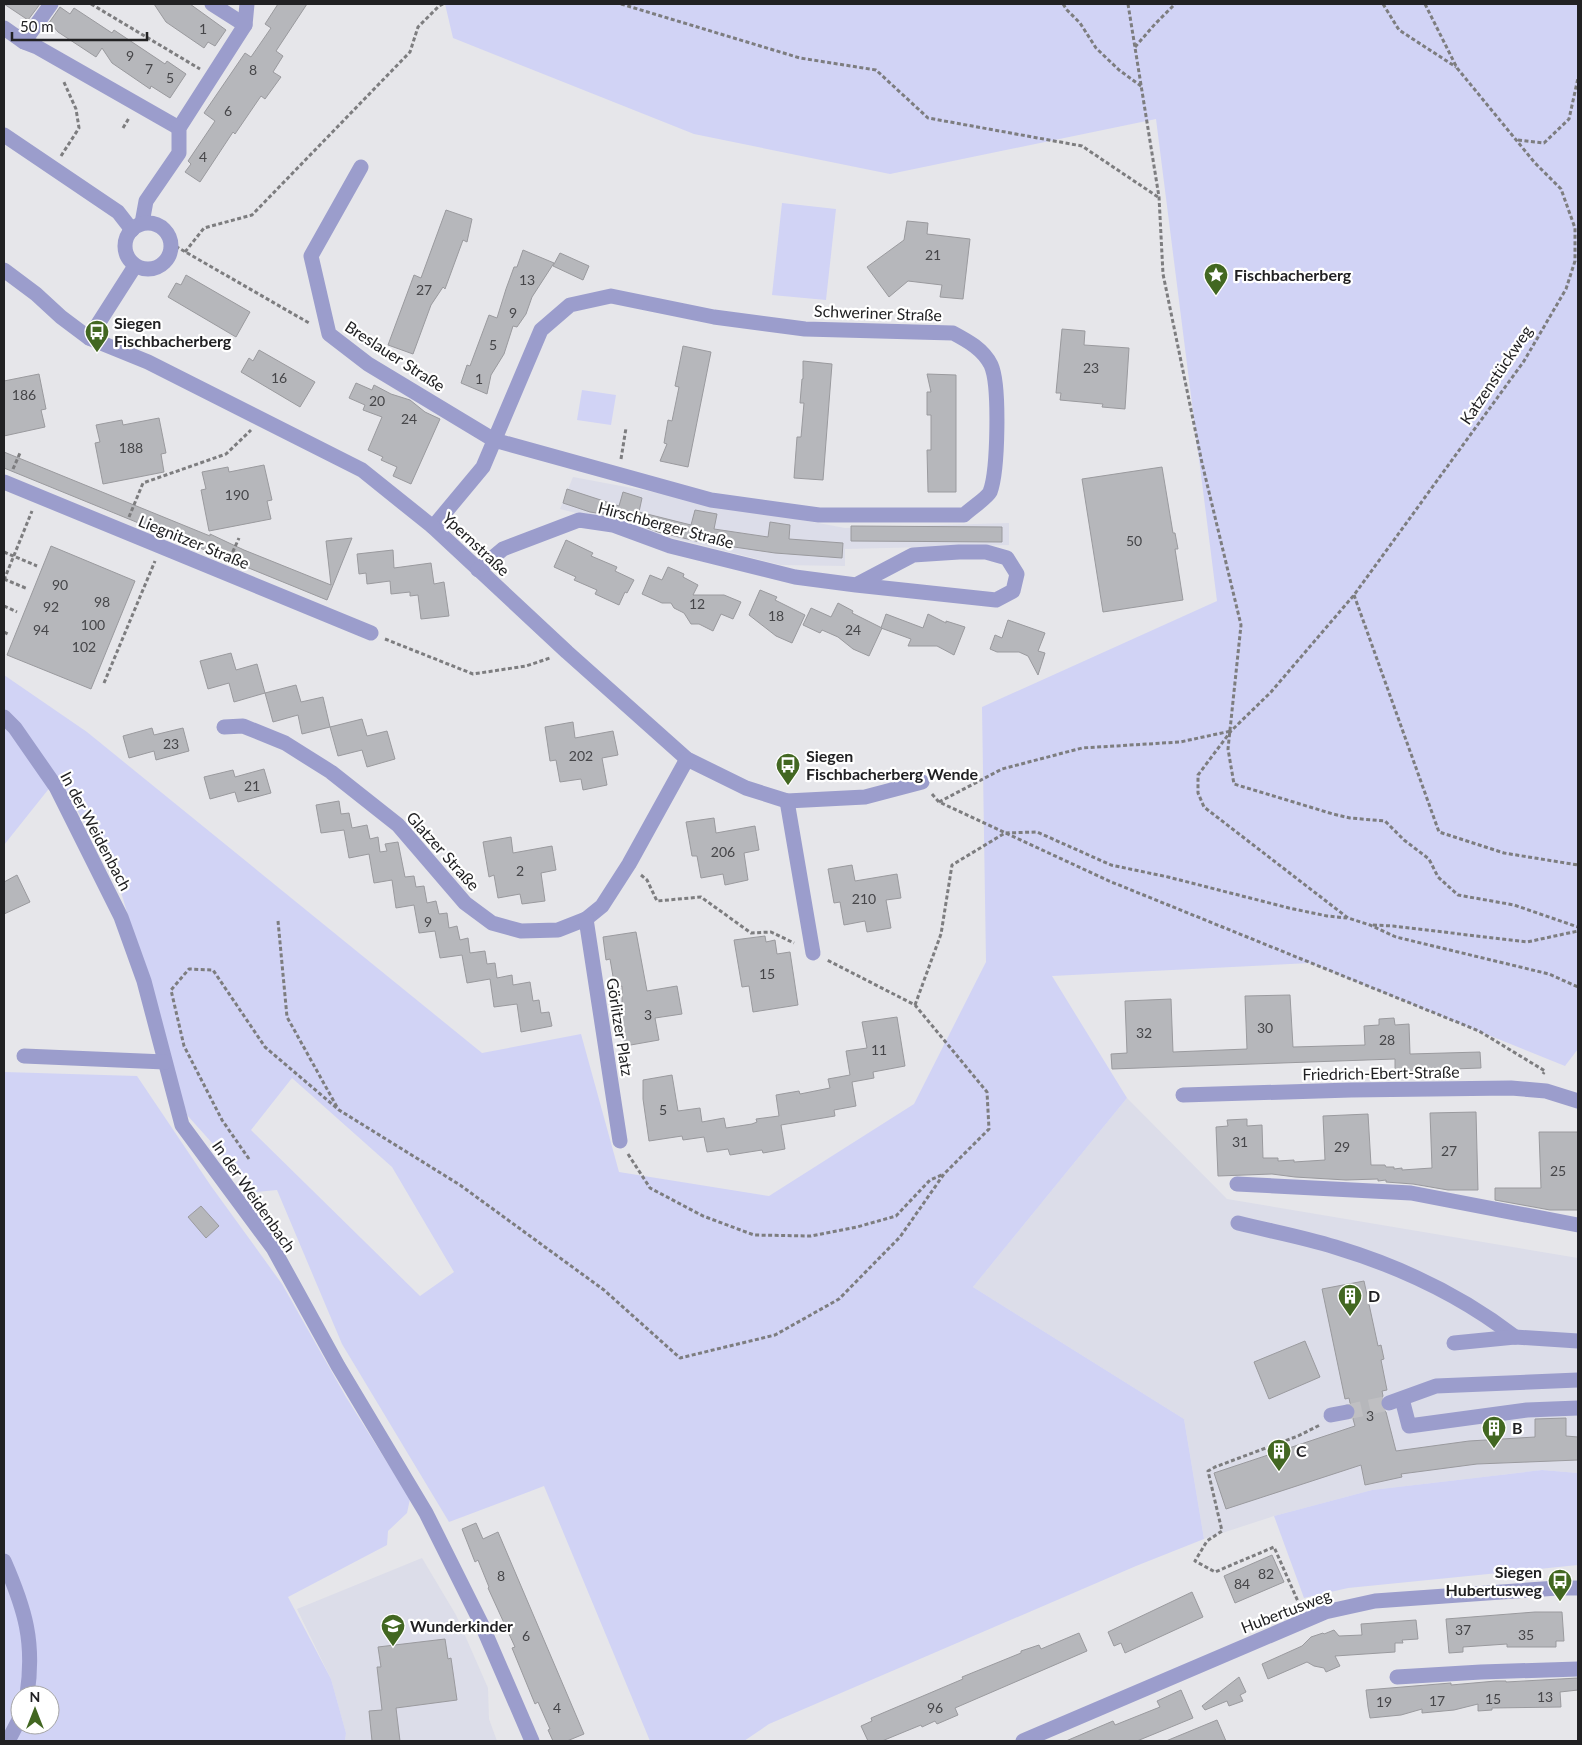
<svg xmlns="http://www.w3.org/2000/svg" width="1582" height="1745" viewBox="0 0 1582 1745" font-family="Lato,sans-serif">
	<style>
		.built { fill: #dcdde9 }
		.green { fill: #d1d3f5; fill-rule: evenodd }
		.building { fill: #b6b7bb; stroke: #9a9a9e }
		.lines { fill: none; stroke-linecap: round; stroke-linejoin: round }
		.minor-tunnel { stroke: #bfbfc2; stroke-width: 15; stroke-dasharray: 15 8; stroke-linecap: butt }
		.path { stroke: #7d7d7f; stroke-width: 3; stroke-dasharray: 4 2.5; stroke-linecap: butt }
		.minor { stroke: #9b9dcc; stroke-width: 15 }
		.labels { text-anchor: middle; stroke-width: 4.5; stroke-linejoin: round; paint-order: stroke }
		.number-label { font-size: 14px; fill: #464649 }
		.poi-label { font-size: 16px; font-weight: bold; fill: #212123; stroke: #fff; text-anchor: start }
		.street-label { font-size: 16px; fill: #212123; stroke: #fff }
	</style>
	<rect width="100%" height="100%" fill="#e6e6ea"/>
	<g class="built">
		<polygon points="573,477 845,528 1009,523 1009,545 845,549 845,566 781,565 560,509"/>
		<polygon points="1127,1098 1227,1199 1578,1258 1578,1473 1542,1470 1372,1490 1274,1516 1204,1539 1184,1419 973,1287"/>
		<polygon points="422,1558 456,1615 488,1688 489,1719 497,1741 345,1741 346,1733 331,1679 297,1609"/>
	</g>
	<g class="green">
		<path d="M445 4H1578V1049L1565 1066 1310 963 1052 976 1127 1098 973 1287 1184 1419 1204 1539 1136 1566 769 1724 744 1741H650L544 1486 449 1522 342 1344 277 1190 256 1192 187 1115 121 892 59 776 4 845V675L87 732 482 1053 581 1034 619 1172 769 1196 914 1104 986 962 982 707 1217 601 1156 119 890 174 694 134 453 38ZM292 1078 392 1167 454 1272 420 1296 251 1130Z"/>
		<polygon points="782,203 836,209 826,300 772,295"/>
		<polygon points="582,390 616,395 611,425 577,420"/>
		<path d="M4 1072 137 1076 211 1186 282 1284 346 1397 410 1499 407 1513 388 1531 387 1545 288 1597 331 1679 346 1733 345 1741H4ZM20 1695H50V1725H20Z"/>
		<polygon points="1542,1470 1578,1473 1578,1565 1348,1588 1304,1598 1274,1516 1372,1490"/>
	</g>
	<g class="building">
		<polygon points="4,4 40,4 28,20"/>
		<polygon points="154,4 190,4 226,30 215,46 208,42 204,48 166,22"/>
		<polygon points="278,4 307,4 276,51 283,56 273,72 281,77 265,99 261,96 235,134 233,132 200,182 185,172 191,164 188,161 215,121 204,113 245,53 251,57 271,28 265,24"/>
		<polygon points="60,7 70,14 74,8 112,33 114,30 165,64 167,61 186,74 170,98 151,86 150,89 112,63 102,48 96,57 58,32 53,26 48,33 44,30"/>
		<polygon points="446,210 472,219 467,242 463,240 445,289 443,287 431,305 413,354 388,345 414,275 421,278"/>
		<polygon points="907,221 928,223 927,234 970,239 963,299 940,297 942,285 908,281 889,297 867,267 904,240"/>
		<polygon points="523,250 554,263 532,297 526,314 517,327 513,326 504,354 491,375 487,394 461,383 467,365 470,366 489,315 497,318 506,289 514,267 517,267"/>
		<polygon points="560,253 589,266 583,280 553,266"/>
		<polygon points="186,275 250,312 236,337 168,297 176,283 181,285"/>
		<polygon points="1062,329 1085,331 1084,345 1129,348 1125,409 1102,407 1103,404 1060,400 1061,393 1056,393"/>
		<polygon points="683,346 711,352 688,467 660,461 667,444 664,443 668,420 672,421 679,387 675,386"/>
		<polygon points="259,350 315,382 300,407 241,372 249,358 253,361"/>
		<polygon points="803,361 832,364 823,480 794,478 797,437 801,437 804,403 800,403 802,379 803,379"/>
		<polygon points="39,374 46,409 41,410 45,427 4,436 4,381"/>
		<polygon points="927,374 956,375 956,492 928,492 927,450 931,450 931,415 927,415 927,392 931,392"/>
		<polygon points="356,383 372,390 374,385 391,394 410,400 425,412 440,419 411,484 393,476 397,467 381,460 383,457 368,450 382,417 363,410 365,405 349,398"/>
		<polygon points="159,418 166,453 161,454 164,472 103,484 95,443 100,442 96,425 122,420 123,425"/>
		<polygon points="4,452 210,536 210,534 244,550 331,585 326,541 352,538 327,600 4,468"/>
		<polygon points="264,465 272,500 267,501 271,519 209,531 201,490 206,489 202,472 228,467 229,472"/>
		<polygon points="1162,467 1173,533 1175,533 1178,549 1175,549 1183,600 1103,612 1082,479"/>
		<polygon points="567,489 619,506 623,492 642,498 639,512 691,525 695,510 717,514 714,529 768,537 770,522 790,525 789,539 843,543 842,558 775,553 700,542 658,532 616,516 590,512 563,503"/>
		<polygon points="851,526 1002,527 1002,542 851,541"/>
		<polygon points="566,540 593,553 591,556 617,567 615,571 634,580 627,593 625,592 619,605 595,594 597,590 574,580 576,577 554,567"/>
		<polygon points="51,546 135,581 91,689 7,655"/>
		<polygon points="393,550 394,568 431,563 434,584 444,582 449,616 421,619 418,595 410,596 410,592 391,594 390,581 367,584 366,573 359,574 357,554"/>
		<polygon points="668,567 684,574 683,577 698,585 693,595 724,595 741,602 733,619 721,614 713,631 699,624 691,624 684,613 674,608 671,603 662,603 642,594 650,575 662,580"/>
		<polygon points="760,590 777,597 775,600 805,615 792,643 776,636 749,615"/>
		<polygon points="838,603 853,611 852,613 882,628 869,656 853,649 838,637 822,630 820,633 803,625 811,608 831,617"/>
		<polygon points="886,614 923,628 928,614 946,623 946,621 965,627 954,655 937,646 908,646 911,639 881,628"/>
		<polygon points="1008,620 1045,633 1038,651 1045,653 1038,675 1028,656 1019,652 997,652 990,649 995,635 1002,638"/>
		<polygon points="231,653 236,670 257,664 265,693 234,702 229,683 208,689 200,661"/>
		<polygon points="296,685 301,702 323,697 330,727 302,734 298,715 273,722 265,693"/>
		<polygon points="362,719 367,736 387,731 395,759 367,767 362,750 338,756 330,727"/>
		<polygon points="573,722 575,738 613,731 618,755 602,758 607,785 583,790 581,779 560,782 556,760 550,761 545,727"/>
		<polygon points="152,728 154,735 183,728 189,751 156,760 154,751 129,758 123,736"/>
		<polygon points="264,769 271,793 238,802 235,792 210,799 204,777 233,770 235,777"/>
		<polygon points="339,801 341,814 349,813 352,828 367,825 370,839 378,837 380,852 387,851 385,844 398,842 405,877 414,876 416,887 424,886 427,903 436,901 439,914 447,913 449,928 457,926 460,940 468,938 470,953 485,951 487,964 495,963 497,978 512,975 513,985 530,982 533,1001 539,1000 541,1013 549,1012 552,1026 521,1032 517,1004 494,1007 490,979 467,983 462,955 440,958 435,931 419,933 414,905 396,908 392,880 374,883 369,854 349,858 344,830 321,833 316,805"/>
		<polygon points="714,818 716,833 755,826 759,850 744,853 748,880 725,885 723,874 701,878 697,856 692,856 686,822"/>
		<polygon points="511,837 513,853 552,846 556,870 541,873 545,901 522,904 520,894 498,898 494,875 489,877 483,842"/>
		<polygon points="852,865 855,881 897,874 901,898 886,900 891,928 867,932 865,921 844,925 840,902 834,903 828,869"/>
		<polygon points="17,875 30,902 4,914 4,882"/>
		<polygon points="636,932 647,991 677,986 682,1014 655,1018 659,1040 625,1046 622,1029 622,986 615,988 610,959 606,960 603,937"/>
		<polygon points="765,936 766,942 775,940 777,954 790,952 798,1005 753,1012 749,986 742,987 734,940"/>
		<polygon points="1290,995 1293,1047 1365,1045 1364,1026 1379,1025 1379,1019 1394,1018 1395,1025 1409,1024 1410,1054 1480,1052 1481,1068 1395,1071 1395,1059 1112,1069 1111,1054 1127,1053 1125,1001 1171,999 1173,1052 1247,1049 1245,996"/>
		<polygon points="897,1017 905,1066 873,1072 874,1078 852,1082 856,1106 834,1110 835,1116 781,1125 785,1149 763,1153 762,1150 730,1155 728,1149 707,1152 704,1137 683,1140 682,1136 649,1141 643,1099 643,1080 672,1075 678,1111 700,1108 702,1122 724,1118 726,1128 752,1124 757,1122 756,1119 779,1116 776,1095 799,1091 800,1094 830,1088 828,1079 850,1075 846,1051 867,1048 862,1022"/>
		<polygon points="1476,1112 1478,1190 1448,1190 1413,1184 1386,1182 1386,1180 1378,1181 1378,1179 1346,1180 1295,1177 1272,1174 1218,1176 1216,1127 1228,1126 1227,1120 1247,1119 1247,1126 1262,1125 1263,1158 1278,1158 1278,1161 1294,1160 1294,1162 1325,1160 1323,1116 1368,1114 1371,1165 1385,1165 1386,1167 1394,1167 1394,1169 1402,1168 1402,1170 1432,1168 1430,1113"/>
		<polygon points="1539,1132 1578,1132 1578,1210 1550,1210 1495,1200 1495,1188 1541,1188"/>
		<polygon points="201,1206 219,1226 206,1238 188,1217"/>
		<polygon points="1364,1281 1378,1346 1381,1345 1384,1359 1381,1360 1387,1390 1382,1391 1383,1396 1380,1401 1380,1406 1386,1412 1396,1451 1469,1441 1535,1437 1535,1419 1566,1418 1566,1436 1578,1437 1578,1460 1477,1464 1401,1474 1402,1477 1365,1485 1361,1465 1226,1509 1214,1473 1355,1426 1353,1419 1356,1410 1350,1403 1349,1398 1345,1399 1322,1289"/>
		<polygon points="1305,1341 1320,1377 1269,1399 1254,1362"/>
		<polygon points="476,1523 483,1539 498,1532 584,1734 567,1741 553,1741 548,1730 550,1729 538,1702 535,1704 512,1648 515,1647 488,1588 489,1587 478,1560 475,1562 462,1529"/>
		<polygon points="1272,1555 1284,1582 1235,1603 1224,1576"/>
		<polygon points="1192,1592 1203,1617 1125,1653 1121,1643 1114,1646 1108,1632"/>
		<polygon points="1535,1612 1562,1612 1564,1641 1556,1641 1556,1647 1507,1647 1507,1644 1463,1647 1463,1652 1449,1653 1446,1619"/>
		<polygon points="1416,1620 1418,1639 1402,1640 1403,1643 1395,1643 1395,1652 1335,1656 1340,1666 1326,1672 1324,1668 1314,1666 1307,1662 1268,1679 1262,1664 1302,1646 1311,1637 1323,1633 1324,1634 1334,1630 1339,1636 1362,1635 1361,1624"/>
		<polygon points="1079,1633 1087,1651 955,1708 958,1715 937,1724 935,1721 922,1727 921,1725 882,1741 868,1741 861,1726 872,1721 871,1718 963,1679 962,1677 1021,1653 1021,1651 1039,1645 1041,1649"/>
		<polygon points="445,1639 448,1659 451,1658 457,1700 396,1708 400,1741 372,1741 369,1711 382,1710 377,1667 381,1667 378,1647"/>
		<polygon points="1239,1677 1246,1692 1240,1695 1243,1701 1229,1706 1227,1701 1205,1710 1202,1706"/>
		<polygon points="1578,1678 1578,1690 1560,1692 1561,1707 1492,1708 1492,1710 1478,1711 1478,1704 1454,1710 1422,1713 1422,1709 1401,1715 1370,1718 1368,1707 1366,1690 1451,1683 1451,1685 1496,1681 1506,1681 1506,1682"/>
		<polygon points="1181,1690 1193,1718 1137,1741 1066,1741 1113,1721 1115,1725 1160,1707 1157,1701"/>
		<polygon points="1217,1720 1226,1741 1166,1741"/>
	</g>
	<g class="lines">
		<polyline class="minor-tunnel" points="1347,1412 1389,1403"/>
		<g class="path">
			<polyline points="91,4 200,69"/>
			<polyline points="621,4 800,58 876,70 928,118 1082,146 1158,197"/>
			<polyline points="1063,4 1067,10 1080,23 1096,48 1119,70 1141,86"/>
			<polyline points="1128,4 1159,197 1163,274 1202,463 1241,625 1228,749 1234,784 1333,814 1350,818 1385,821 1404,840 1429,859 1438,877 1458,895 1514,905 1578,927"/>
			<polyline points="1383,4 1399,30 1456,67"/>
			<polyline points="1425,4 1457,68 1535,163 1561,189 1575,228 1575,261 1566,289 1524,361 1354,595 1271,692 1231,731 1198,775 1198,793 1204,807 1348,918 1370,925 1396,937 1549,974 1578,987"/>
			<polyline points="1135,47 1155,24 1175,4"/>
			<polyline points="123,128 129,118"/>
			<polyline points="1518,140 1544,143 1569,119 1578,78"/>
			<polyline points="61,156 79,128 76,109 63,80"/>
			<polyline points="170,243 309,323"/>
			<polyline points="185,252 204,228 252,215 410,52 418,27 439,6 443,4"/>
			<polyline points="621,459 626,428"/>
			<polyline points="13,469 20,453"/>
			<polyline points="129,517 143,483 226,454 251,430"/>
			<polyline points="4,552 37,566"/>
			<polyline points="230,558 239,538"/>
			<polyline points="4,579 28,589"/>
			<polyline points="4,580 32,511"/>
			<polyline points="1354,595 1439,832 1504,853 1578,865"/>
			<polyline points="4,606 17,612"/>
			<polyline points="4,632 8,634"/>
			<polyline points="385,639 473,674 526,666 550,658"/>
			<polyline points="104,683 155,561"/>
			<polyline points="932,794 939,802 1109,881 1479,1031 1545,1071 1543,1074"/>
			<polyline points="939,802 1002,769 1082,748 1180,742 1231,731"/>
			<polyline points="641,875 647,880 657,901 701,897 751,933 771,932 794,943"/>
			<polyline points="278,921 287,1017 337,1107"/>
			<polyline points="1373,925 1393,926 1527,942 1578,931"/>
			<polyline points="915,1005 941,934 952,865 1005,833 1037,832 1111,865 1168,877 1289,908 1327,916 1347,918"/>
			<polyline points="628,1154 650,1188 703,1216 754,1235 811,1236 857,1227 896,1216 930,1180 944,1174"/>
			<polyline points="249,1159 222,1120 184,1046 171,990 189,969 213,970 265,1047 339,1110 460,1185 604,1290 680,1358 775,1335 839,1299 900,1237 944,1174 989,1129 987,1092 915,1005 827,960"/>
			<polyline points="1300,1606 1274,1547 1215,1572 1195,1561 1207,1541 1222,1531 1208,1471 1215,1467 1298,1436 1320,1425"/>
		</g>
		<g class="minor">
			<polyline points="212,4 245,25"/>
			<polyline points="4,28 24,42 37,47 179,128"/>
			<polyline points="24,42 51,4"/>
			<polyline points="4,135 118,212 132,230"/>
			<path d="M361 167 311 256 329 334 368 364 494 440 711 500 819 515H964C970 509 987 498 990 492 998 471 1000 385 991 365 983 349 968 341 953 333L805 329 714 317 611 296 570 305 541 330 483 467 433 527"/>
			<polyline points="142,223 146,201 179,153 179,128 245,25 247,4"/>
			<circle cx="148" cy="246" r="23"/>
			<polyline points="4,270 36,294 61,317 89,338 148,362 362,470 433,527 567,652 687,759 746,788 787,801 865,797 922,782"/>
			<polyline points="89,338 135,266"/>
			<polyline points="4,482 371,633"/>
			<polyline points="478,570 503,549 579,520 613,525 670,546 795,577 856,585 996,600 1013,591 1017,574 1007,558 986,552 959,552 913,555 856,585"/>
			<polyline points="4,717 15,728 56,787 121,917 144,981 182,1125 273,1248 338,1366 426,1513 481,1623 532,1741"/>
			<polyline points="224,727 243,726 285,743 331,772 398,825 465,903 492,923 521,931 558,930 586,919 602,906 629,864 687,759"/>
			<polyline points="787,801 813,953"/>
			<polyline points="586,919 620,1141"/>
			<polyline points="24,1056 165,1062"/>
			<polyline points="1183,1095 1351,1090 1511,1088 1546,1091 1578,1101"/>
			<polyline points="1237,1184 1411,1193 1578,1225"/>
			<path d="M1238 1223C1270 1231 1303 1237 1335 1247 1398 1266 1462 1296 1515 1337"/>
			<polyline points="1454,1343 1515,1337 1578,1341"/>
			<polyline points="1402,1399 1409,1426 1527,1410 1578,1408"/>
			<polyline points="1389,1403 1436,1386 1578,1380"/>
			<polyline points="1331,1415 1347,1412"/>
			<path d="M4 1561C25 1609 35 1642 27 1695"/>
			<polyline points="1397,1677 1481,1672 1578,1669"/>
			<polyline points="8,1741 20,1718"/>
			<polyline points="1023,1741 1325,1612 1375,1601 1557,1588 1578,1588"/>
		</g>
	</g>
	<defs>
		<symbol id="sight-pin" viewBox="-11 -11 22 30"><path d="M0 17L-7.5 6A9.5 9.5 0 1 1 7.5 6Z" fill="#426721" stroke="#fff"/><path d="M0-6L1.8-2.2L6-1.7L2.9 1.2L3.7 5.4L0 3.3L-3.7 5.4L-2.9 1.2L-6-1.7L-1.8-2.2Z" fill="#fff"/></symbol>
		<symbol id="bus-pin" viewBox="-11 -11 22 30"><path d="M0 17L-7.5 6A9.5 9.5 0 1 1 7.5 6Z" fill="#426721" stroke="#fff"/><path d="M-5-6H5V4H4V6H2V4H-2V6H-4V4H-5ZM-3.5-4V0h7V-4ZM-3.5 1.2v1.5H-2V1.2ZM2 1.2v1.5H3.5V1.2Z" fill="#fff"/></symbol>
		<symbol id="building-pin" viewBox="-11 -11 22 30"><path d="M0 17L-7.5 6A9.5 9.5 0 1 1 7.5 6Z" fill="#426721" stroke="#fff"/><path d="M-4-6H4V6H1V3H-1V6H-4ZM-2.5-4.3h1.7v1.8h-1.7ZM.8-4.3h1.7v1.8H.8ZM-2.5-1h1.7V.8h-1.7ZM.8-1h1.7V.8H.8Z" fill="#fff"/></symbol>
		<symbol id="school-pin" viewBox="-11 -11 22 30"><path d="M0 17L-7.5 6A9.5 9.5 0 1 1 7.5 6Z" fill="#426721" stroke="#fff"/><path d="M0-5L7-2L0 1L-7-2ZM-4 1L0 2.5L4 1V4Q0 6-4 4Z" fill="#fff"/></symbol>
	</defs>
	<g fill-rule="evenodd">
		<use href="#sight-pin" x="1202" y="261" width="28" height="38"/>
		<use href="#bus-pin" x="83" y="318" width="28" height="38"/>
		<use href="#bus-pin" x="774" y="751" width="28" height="38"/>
		<use href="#building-pin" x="1336" y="1282" width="28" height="38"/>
		<use href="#building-pin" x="1480" y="1414" width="28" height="38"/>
		<use href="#building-pin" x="1265" y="1437" width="28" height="38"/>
		<use href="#bus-pin" x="1546" y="1567" width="28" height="38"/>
		<use href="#school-pin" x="379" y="1612" width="28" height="38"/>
	</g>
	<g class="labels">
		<g class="number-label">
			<text x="203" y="34">1</text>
			<text x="130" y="61">9</text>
			<text x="149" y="74">7</text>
			<text x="253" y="75">8</text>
			<text x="170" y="83">5</text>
			<text x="228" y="116">6</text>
			<text x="203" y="162">4</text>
			<text x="933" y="260">21</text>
			<text x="527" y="285">13</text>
			<text x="424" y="295">27</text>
			<text x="513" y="318">9</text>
			<text x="493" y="350">5</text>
			<text x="1091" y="373">23</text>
			<text x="279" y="383">16</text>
			<text x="479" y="384">1</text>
			<text x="24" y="400">186</text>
			<text x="377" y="406">20</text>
			<text x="409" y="424">24</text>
			<text x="131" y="453">188</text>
			<text x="237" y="500">190</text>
			<text x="1134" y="546">50</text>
			<text x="60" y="590">90</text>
			<text x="102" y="607">98</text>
			<text x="697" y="609">12</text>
			<text x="51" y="612">92</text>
			<text x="776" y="621">18</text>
			<text x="93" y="630">100</text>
			<text x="41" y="635">94</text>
			<text x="853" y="635">24</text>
			<text x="84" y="652">102</text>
			<text x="171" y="749">23</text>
			<text x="581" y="761">202</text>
			<text x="252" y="791">21</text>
			<text x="723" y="857">206</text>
			<text x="520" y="876">2</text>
			<text x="864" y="904">210</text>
			<text x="428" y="927">9</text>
			<text x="767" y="979">15</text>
			<text x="648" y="1020">3</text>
			<text x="1265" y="1033">30</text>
			<text x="1144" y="1038">32</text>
			<text x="1387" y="1045">28</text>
			<text x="879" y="1055">11</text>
			<text x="663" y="1115">5</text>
			<text x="1240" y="1147">31</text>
			<text x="1342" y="1152">29</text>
			<text x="1449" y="1156">27</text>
			<text x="1558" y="1176">25</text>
			<text x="1370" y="1421">3</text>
			<text x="1266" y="1579">82</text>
			<text x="501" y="1581">8</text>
			<text x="1242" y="1589">84</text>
			<text x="1463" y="1635">37</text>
			<text x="1526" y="1640">35</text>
			<text x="526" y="1641">6</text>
			<text x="1545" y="1702">13</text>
			<text x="1493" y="1704">15</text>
			<text x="1437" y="1706">17</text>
			<text x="1384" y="1707">19</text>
			<text x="557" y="1713">4</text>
			<text x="935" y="1713">96</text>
		</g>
		<g class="poi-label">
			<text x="1234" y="281">Fischbacherberg</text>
			<text x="114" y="329">Siegen<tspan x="114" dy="18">Fischbacherberg</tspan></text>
			<text x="806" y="762">Siegen<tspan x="806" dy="18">Fischbacherberg Wende</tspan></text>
			<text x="1368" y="1302">D</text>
			<text x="1512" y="1434">B</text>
			<text x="1296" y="1457">C</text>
			<text x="1542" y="1578" text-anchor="end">Siegen<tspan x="1542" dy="18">Hubertusweg</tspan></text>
			<text x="410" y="1632">Wunderkinder</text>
		</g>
		<g class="street-label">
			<text transform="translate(878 313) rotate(2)" y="6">Schweriner Straße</text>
			<text transform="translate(395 356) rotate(33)" y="6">Breslauer Straße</text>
			<text transform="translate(1496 375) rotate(-56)" y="6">Katzenstückweg</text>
			<text transform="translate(666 525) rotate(15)" y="6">Hirschberger Straße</text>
			<text transform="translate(194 542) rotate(22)" y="6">Liegnitzer Straße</text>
			<text transform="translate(476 544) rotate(43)" y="6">Ypernstraße</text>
			<text transform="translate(96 831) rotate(62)" y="6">In der Weidenbach</text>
			<text transform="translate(443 851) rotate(48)" y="6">Glatzer Straße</text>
			<text transform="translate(620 1027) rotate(81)" y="6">Görlitzer Platz</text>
			<text transform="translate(1381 1073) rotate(-1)" y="6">Friedrich-Ebert-Straße</text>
			<text transform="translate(254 1196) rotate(55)" y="6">In der Weidenbach</text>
			<text transform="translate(1286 1611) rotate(-21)" y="6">Hubertusweg</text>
		</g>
	</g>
	<rect width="1582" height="1745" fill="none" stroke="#212123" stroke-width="10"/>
	<g transform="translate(35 1710)"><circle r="24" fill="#ffffff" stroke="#a6a6a7"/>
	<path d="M0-4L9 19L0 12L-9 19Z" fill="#426721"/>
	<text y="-8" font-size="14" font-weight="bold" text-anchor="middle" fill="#212123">N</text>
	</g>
	<path d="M12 32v8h135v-8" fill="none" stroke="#212123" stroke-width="2.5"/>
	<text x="20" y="32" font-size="15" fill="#212123" stroke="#ffffff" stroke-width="4" paint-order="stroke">50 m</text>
</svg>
